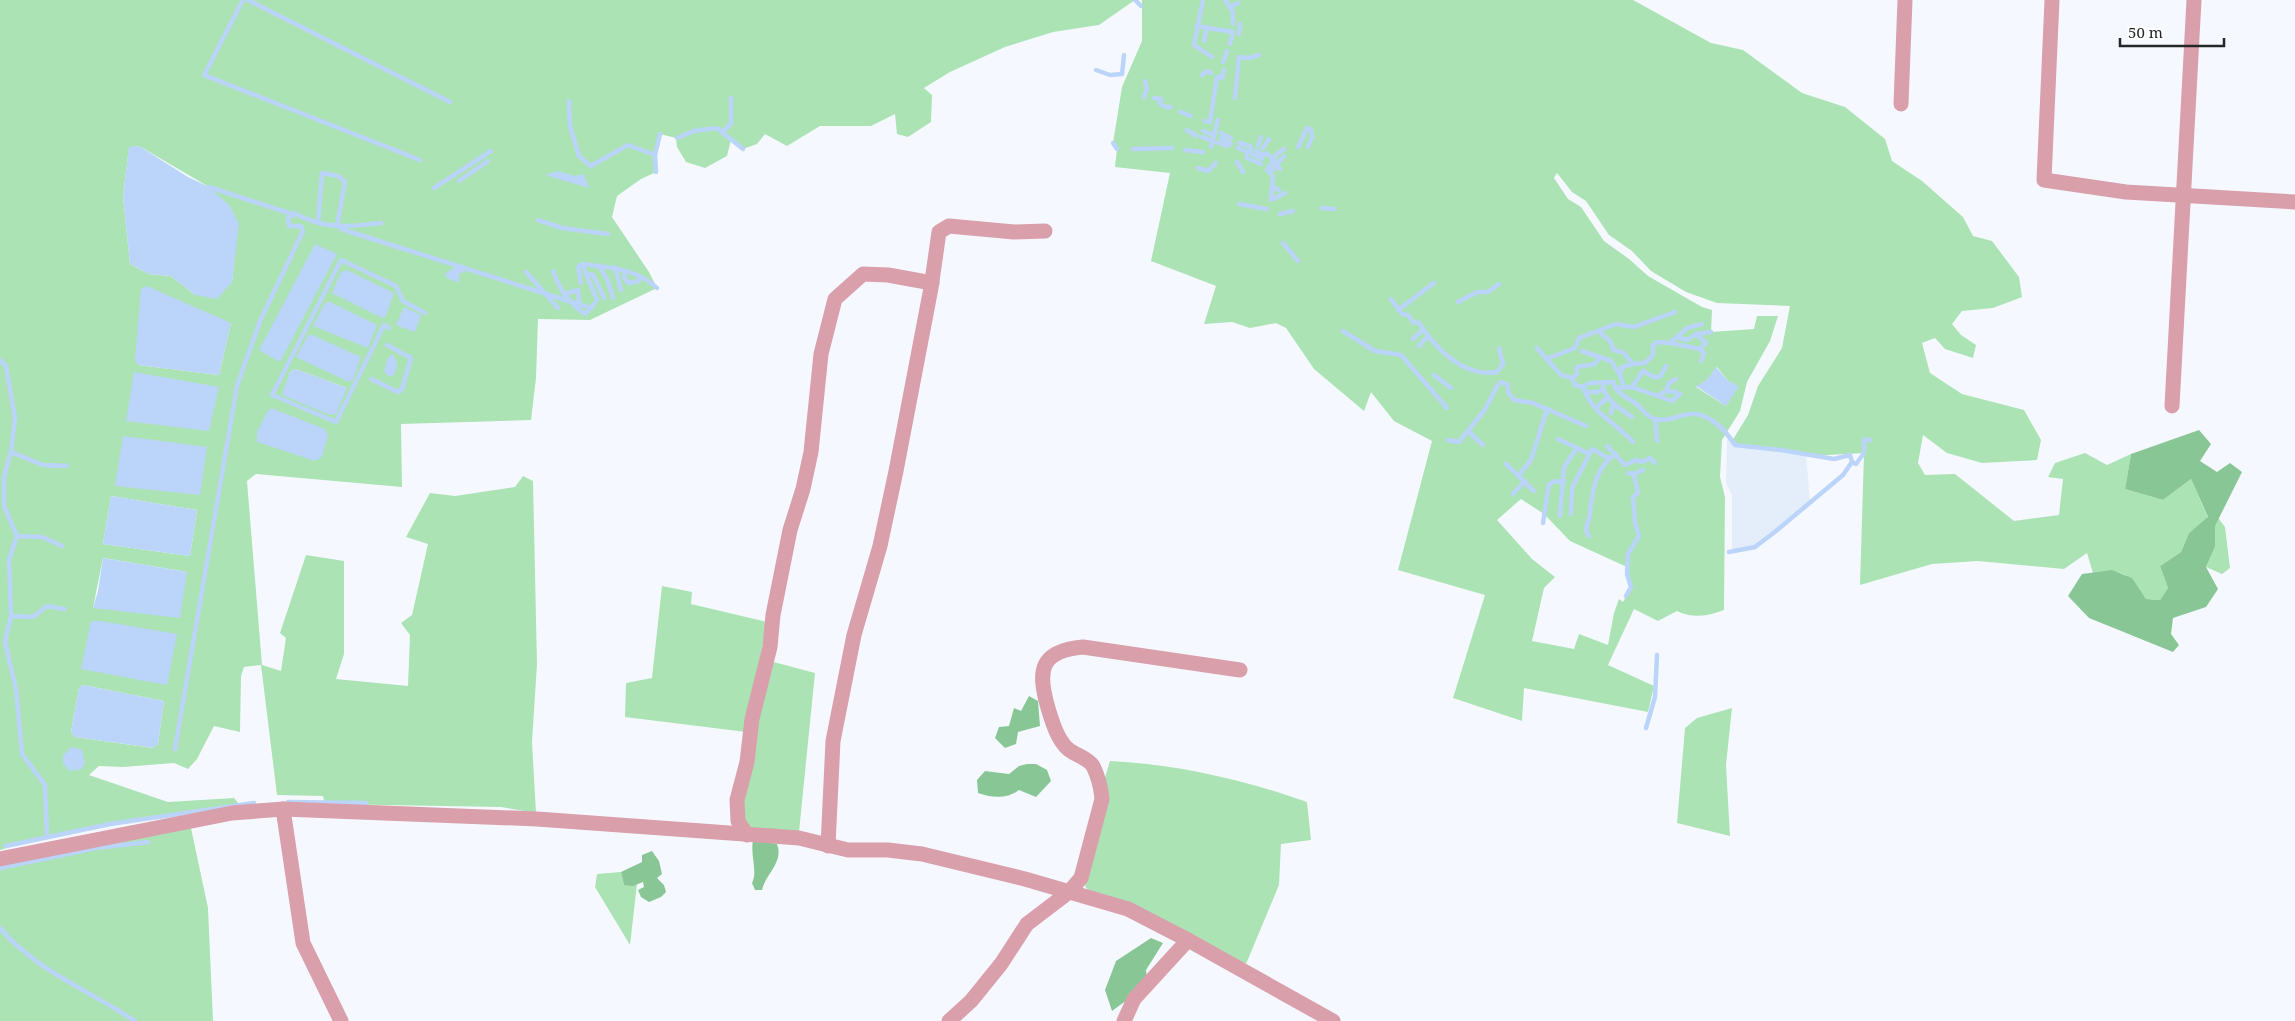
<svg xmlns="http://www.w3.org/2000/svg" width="2295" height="1021" viewBox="0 0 2295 1021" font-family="'Noto Serif',serif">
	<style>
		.built { fill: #e4eefb }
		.green { fill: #abe3b5; fill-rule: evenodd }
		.forest { fill: #88c795 }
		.water { fill: #bbd4f9 }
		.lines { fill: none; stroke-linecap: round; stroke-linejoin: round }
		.stream { stroke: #bbd4f9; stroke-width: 4.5 }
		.minor { stroke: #d99fab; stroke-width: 15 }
	</style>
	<rect width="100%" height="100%" fill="#f5f9ff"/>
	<polygon class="built" points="1729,437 1735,445 1781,450 1806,455 1810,501 1755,547 1732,551 1732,495 1726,483 1727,440"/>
	<g class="green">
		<path d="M0 0H1135L1099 25 1053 32 1005 47 950 72 924 88 932 95 931 122 908 137 897 134 895 114 871 126H820L787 146 765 134 757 144 743 149 731 140 727 156 705 168 686 162 677 147 676 138 660 134 655 155 656 172 641 179 617 196 612 217 649 272 657 288 590 320 538 319 536 378 531 420 401 424 402 487 256 474 247 481 262 665 281 671 286 638 280 633 306 555 344 561V654L336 679 408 686 410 635 401 623 412 615 428 544 406 537 430 493 455 496 515 487 523 476 533 481 537 664 532 742 536 813 501 807 325 804 323 796 277 795 261 665 244 667 241 676 240 732 214 726 197 759 188 769 174 763 123 767 99 766 89 775 168 802 234 798 240 805 47 836 0 850ZM139 146 209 187 235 254 232 282 195 295 171 276 149 274 130 264 123 196 129 148ZM231 323 219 375 138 365ZM295 369 347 388 283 395 290 372ZM111 496 197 510 190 556 103 544ZM103 558 187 572 93 608ZM83 685 164 701 158 744 153 748 75 737 71 732 79 688Z"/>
		<path d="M1142 0H1633L1711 43 1743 50 1802 93 1845 107 1885 139 1892 161 1922 181 1963 217 1973 236 1992 241 2019 277 2022 297 1993 308 1962 311 1952 324 1961 335 1976 345 1973 358 1945 349 1935 338 1922 343 1930 373 1962 394 2024 410 2041 440 2037 460 1982 463 1947 453 1923 435 1918 463 1925 475 1955 474 2014 521 2059 515 2063 479 2048 477 2055 463 2085 453 2107 465 2131 454 2125 489 2163 500 2191 479 2208 518 2189 533 2181 552 2160 566 2168 588 2160 600 2146 599C2129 574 2125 569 2093 573L2087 553 2064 569 1978 561 1932 564 1860 585 1864 453 1810 456 1781 450 1735 445 1732 441 1748 415 1758 386 1782 348 1790 306 1717 303 1686 292 1651 271 1632 251 1609 235 1586 201 1572 192 1557 173 1554 178 1568 199 1581 207 1604 241 1629 259 1648 276 1702 307 1712 310 1711 332 1754 329 1757 316H1778L1770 341 1747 382 1740 411 1722 440 1720 477 1725 497 1724 610C1708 616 1693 619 1677 611L1658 621 1634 609 1608 665 1654 686 1648 712 1524 688 1522 721 1453 698 1485 595 1398 570 1432 441 1394 421 1371 392 1364 411 1314 369 1286 328 1276 323 1250 328 1232 322 1204 324 1216 286 1151 261 1170 173 1115 167 1117 149 1113 143 1122 87 1142 41ZM1717 367 1728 381 1738 386 1726 406 1696 387 1707 380ZM1521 499 1544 514 1570 541 1627 567 1631 587 1623 602 1619 599 1614 613 1608 645 1579 634 1574 649 1532 641 1544 588 1555 577 1532 559 1497 520Z"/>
		<polygon points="2210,507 2225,527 2230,568 2222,574 2206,567 2215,547"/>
		<polygon points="662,586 692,592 691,604 767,622 746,732 625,717 626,683 652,678"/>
		<polygon points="770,661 815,673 799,832 750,830 744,823 742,800"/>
		<polygon points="1732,708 1726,765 1730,836 1677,823 1685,728 1697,718"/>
		<path d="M1110 761C1176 764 1245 780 1307 802L1311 840 1281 844 1279 885 1246 964 1133 908 1087 889 1083 882 1103 784Z"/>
		<polygon points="191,828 208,908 213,1021 0,1021 0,863"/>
		<polygon points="621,872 624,885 637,884 630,945 595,887 597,874"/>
	</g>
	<g class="forest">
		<polygon points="2199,430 2211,444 2200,461 2217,472 2230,463 2242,472 2215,526 2215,547 2206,567 2218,589 2206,607 2173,618 2171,634 2179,645 2173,652 2089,618 2068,596 2082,574 2112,570 2132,578 2146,599 2160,600 2168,588 2160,566 2181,552 2189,533 2208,517 2191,479 2163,500 2125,489 2131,454"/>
		<polygon points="1029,696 1038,701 1040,726 1018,732 1016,744 1005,748 995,738 999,727 1009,726 1014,708 1021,711"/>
		<path d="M1027 764H1036L1047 770 1051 781 1036 797 1019 790C1007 799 992 798 978 793L977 780 985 771 1009 774 1019 766Z"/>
		<path d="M753 840 777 844C784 862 766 873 762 890H755L752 883C758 871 750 856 753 840Z"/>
		<polygon points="652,851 659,861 662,874 657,878 664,885 666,892 661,897 649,902 641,897 638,890 644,887 643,882 633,886 624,885 621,872 642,862 642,855"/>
		<polygon points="1151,938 1163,943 1146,970 1147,979 1131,997 1112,1011 1105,990 1116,961"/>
	</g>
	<g class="water">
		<polygon points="139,146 188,177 209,187 230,206 239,224 232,282 217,299 195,295 171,276 149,274 130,264 123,196 129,147"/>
		<polygon points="558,171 575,176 584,174 589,188 545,175"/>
		<polygon points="315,244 337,254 280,362 259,350"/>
		<polygon points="455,267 464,267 466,271 459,274 459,283 447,278 445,274"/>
		<polygon points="347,270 394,293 386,316 382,318 332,293 341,272"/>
		<polygon points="147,286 231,323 219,375 138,365 135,360 141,289"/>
		<polygon points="330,302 377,325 368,348 313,326 325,303"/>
		<polygon points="404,307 421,315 415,332 396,325"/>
		<polygon points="308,335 312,335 361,357 353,380 349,382 296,357"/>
		<path d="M393 354C398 362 398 368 393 376H389L384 372 387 359Z"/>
		<polygon points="1716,367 1728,381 1739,386 1726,406 1696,386 1707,380"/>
		<polygon points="295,369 347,388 336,414 330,415 282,395 290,372"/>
		<polygon points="134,372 219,387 209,431 126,421"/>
		<polygon points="269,409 274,409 325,429 328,435 322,457 315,461 257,442 257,432"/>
		<polygon points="123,436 207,447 200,495 115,486"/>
		<polygon points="111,496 197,510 190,556 103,544"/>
		<polygon points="103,558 187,572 180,618 93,608 98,591"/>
		<polygon points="91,621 101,621 177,634 167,685 81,669"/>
		<polygon points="83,685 164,701 158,744 154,748 75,737 71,732 79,688"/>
		<polygon points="71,747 82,750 85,762 82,769 69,771 63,763 63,756"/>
	</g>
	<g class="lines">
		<g class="stream">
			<polyline points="243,0 204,75 420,160"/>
			<polyline points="248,0 450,102"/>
			<polyline points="1135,0 1141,6"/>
			<polyline points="1203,0 1194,45 1212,57"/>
			<polyline points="1225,0 1233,12 1233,24"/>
			<polyline points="1230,7 1238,3"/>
			<polyline points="1197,26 1233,32 1230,44"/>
			<polyline points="1239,34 1240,24"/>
			<polyline points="1204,41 1207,27"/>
			<polyline points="1223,62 1227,51"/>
			<polyline points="1096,70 1110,75 1122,74 1124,55"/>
			<polyline points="1202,75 1207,71 1211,73"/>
			<polyline points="1144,97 1147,88 1145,81"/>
			<polyline points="1154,98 1161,99 1160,104 1166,107 1171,107"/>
			<polyline points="1235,98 1239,57 1249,58 1259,55"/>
			<polyline points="569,101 570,126 579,156 591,166 628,145 655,155"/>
			<polyline points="1180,112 1191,116"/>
			<polyline points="1205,121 1210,122 1217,77 1222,78 1224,70"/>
			<polyline points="1187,130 1197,136"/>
			<polyline points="1203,131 1214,135"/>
			<polyline points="722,132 731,124 731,98"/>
			<polyline points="1221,133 1231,138"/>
			<polyline points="1202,137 1227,146"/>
			<polyline points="677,138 694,131 717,128 743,149"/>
			<polyline points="1221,138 1231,144"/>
			<polyline points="1113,143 1117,149"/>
			<polyline points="1239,143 1250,146 1251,153 1262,159"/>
			<polyline points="1258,145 1261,137"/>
			<polyline points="1211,147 1218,120"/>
			<polyline points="1298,147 1307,128 1311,130 1312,137 1308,147"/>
			<polyline points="1238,148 1247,152 1247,158 1261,164"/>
			<polyline points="1263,148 1269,139"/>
			<polyline points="1133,149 1172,148"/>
			<polyline points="1185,150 1203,152"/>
			<polyline points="1256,150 1263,155 1267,153 1280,169"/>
			<polyline points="1237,162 1243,172"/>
			<polyline points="1198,168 1208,171 1216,163"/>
			<polyline points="1267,170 1277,154 1284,149"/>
			<polyline points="656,172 655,155 660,134"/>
			<polyline points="1270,173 1284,156"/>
			<polyline points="1273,176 1271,200 1285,193"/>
			<polyline points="459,181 488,161"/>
			<polyline points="209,187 295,215"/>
			<polyline points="1272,187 1279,190"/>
			<polyline points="434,188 491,151"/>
			<polyline points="1239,204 1267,209"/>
			<polyline points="1322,208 1334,209"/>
			<polyline points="1280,214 1293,211"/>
			<polyline points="538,220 562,228 608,234"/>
			<polyline points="318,223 322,173 338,176 345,182 337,226"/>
			<polyline points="341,229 591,308 597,300 582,264"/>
			<polyline points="1283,243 1298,261"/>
			<polyline points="599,266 607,279 613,298"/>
			<polyline points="615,267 621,290"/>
			<path d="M553 271C560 290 568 302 585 314L591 308"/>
			<polyline points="625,271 624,277 628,283 639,281 639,276"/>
			<polyline points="526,272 558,308"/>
			<polyline points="586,274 593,275 604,298"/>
			<path d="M581 283 578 267 582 264C607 267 638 269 657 288"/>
			<polyline points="564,294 578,290 579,302 576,304"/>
			<path d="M1391 299 1402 314 1408 315 1413 322 1419 323C1436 349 1464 378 1497 372L1503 364 1499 348"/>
			<polyline points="1458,302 1477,292 1488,292 1499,284"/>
			<polyline points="1398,310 1434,283"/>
			<polyline points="389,328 384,325 336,422 272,395 341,260 396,286 403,301 425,313"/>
			<polyline points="1343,331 1375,351 1401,355 1447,408"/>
			<polyline points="1598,331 1610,341 1614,350 1624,353 1633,364 1645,363 1653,355 1653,345 1658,342 1670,343 1687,328 1702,324"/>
			<polyline points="1696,334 1706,343 1700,349"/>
			<polyline points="1677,337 1687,340 1696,334 1711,332"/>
			<polyline points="1413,339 1423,330"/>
			<polyline points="1670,343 1700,349 1704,353 1701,361"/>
			<polyline points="1419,346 1428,336"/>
			<path d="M1537 348 1561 375 1572 378 1575 385 1583 387 1589 383 1613 382C1617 393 1624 396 1634 402 1642 407 1645 417 1655 419 1667 422 1677 416 1689 414 1708 411 1726 431 1735 445L1781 450 1834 459 1850 455 1852 462 1856 464 1864 453V440H1870"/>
			<polyline points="1582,351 1611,361 1620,375"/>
			<polyline points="1546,359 1575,348 1579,338 1616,324 1634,327 1675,312"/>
			<polyline points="0,360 6,366 15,418 11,452 4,477 4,506 17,536 9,560 11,616 5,642 16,689 22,754 45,785 47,836"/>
			<polyline points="1434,375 1451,388"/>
			<polyline points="1572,378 1577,374 1577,367 1595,364 1600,357"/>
			<polyline points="371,379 398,392 402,389 411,358 387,345"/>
			<path d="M1603 382C1602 399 1620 408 1632 417"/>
			<polyline points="1624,387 1620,375 1622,367 1633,364"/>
			<polyline points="1632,387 1643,371 1654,377 1660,377 1666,366"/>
			<path d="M1615 388 1632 387 1672 401 1680 394C1671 390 1666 390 1657 396"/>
			<polyline points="1584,390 1585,392 1598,392 1603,389"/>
			<polyline points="1666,391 1669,383 1676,379"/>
			<path d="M1585 392C1595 415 1617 424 1633 442"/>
			<polyline points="1596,408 1608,397"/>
			<polyline points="1611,413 1614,404"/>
			<polyline points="1655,419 1657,441"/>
			<polyline points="1469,432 1483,445"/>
			<polyline points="1558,439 1577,448"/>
			<polyline points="1448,440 1459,442 1484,411 1497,386 1501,382 1508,385 1508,392 1514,400 1533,403 1586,426"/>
			<polyline points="1607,446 1625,465 1636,460 1642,462 1650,458 1655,463"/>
			<polyline points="11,452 43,465 67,466"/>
			<polyline points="1506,464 1534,491"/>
			<polyline points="1628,473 1634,474 1643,470"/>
			<polyline points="1519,475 1531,460 1547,409"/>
			<polyline points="1513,494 1525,481"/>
			<polyline points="1571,514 1572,488 1592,449 1608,458"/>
			<polyline points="1560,516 1564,467 1577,448 1589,454"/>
			<polyline points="1543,523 1549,484 1556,481 1564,482"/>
			<polyline points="17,536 42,537 62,546"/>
			<path d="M1589 536 1586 531C1586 524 1590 519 1590 513 1592 492 1596 465 1616 454"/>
			<polyline points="1729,552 1755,547 1776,531 1843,475 1852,462"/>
			<polyline points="1626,596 1631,587 1627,574 1628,554 1639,536 1635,523 1633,497 1638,493 1634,474"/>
			<polyline points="11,616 33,617 47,606 64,609"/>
			<polyline points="1646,728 1655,697 1657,655"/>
			<path d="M175 749 237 386 260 321 303 231 301 226H289L288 218 294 213C325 230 348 227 381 223"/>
			<polyline points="288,802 366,803"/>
			<polyline points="6,846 110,824 254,803"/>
			<polyline points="0,868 96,848 148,842"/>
			<path d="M0 928C35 970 90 991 135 1021"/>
		</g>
		<g class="minor">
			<polyline points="2052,0 2044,180 2126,192 2295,202"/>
			<polyline points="1901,104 1905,0"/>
			<polyline points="2172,406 2194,0"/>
			<polyline points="283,809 303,943 341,1021"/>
			<polyline points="747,835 738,821 737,800 747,762 752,719 770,647 773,615 790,530 803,489 811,452 821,354 835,299 863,274 888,275 932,283"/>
			<polyline points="828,846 833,741 854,635 880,546 896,471 931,288 939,232 949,226 1014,232 1045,231"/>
			<polyline points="0,859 232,813 283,809 537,819 799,838 848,850 888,850 922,854 1025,879 1128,909 1188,940 1333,1021"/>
			<path d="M949 1021 971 1001 1001 964 1027 924 1069 892 1081 878 1102 799C1101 788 1098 776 1093 766 1088 758 1075 755 1068 749 1057 739 1052 721 1048 708 1037 670 1040 651 1083 647L1240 670"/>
			<polyline points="1124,1021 1134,999 1188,940"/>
		</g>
	</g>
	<path d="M2120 38v8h104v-8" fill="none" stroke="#242628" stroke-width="2.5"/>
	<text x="2128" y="38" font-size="15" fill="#242628" stroke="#ffffff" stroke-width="4" paint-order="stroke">50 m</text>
</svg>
